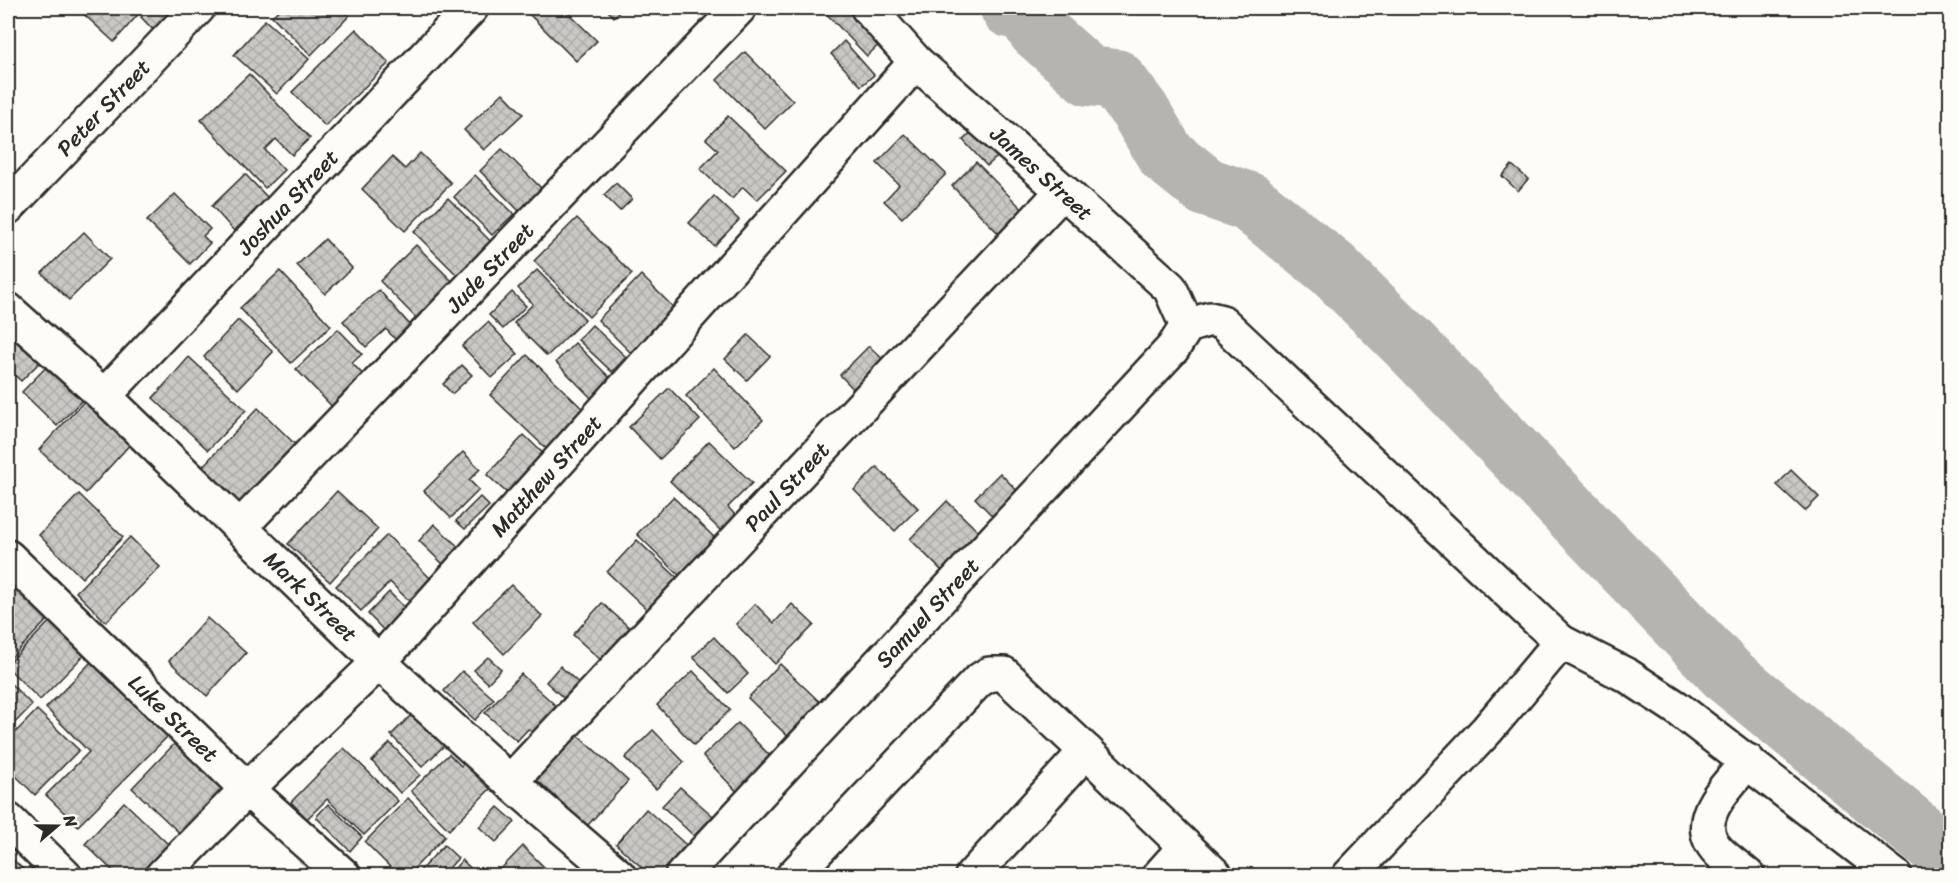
<svg xmlns="http://www.w3.org/2000/svg" width="1958" height="883" viewBox="0 0 1958 883" font-family="Sriracha,sans-serif">
	<style>
		.lines { fill: none; stroke-linecap: round; stroke-linejoin: round }
		.river { stroke: #b5b4b1; stroke-width: 60 }
		.building { fill: url(#building-cross-hatch); stroke: #2b2b2b; stroke-width: 1.5 }
		.street-casing { stroke: #2b2b2b; stroke-width: 38 }
		.street { stroke: #fdfcf7; stroke-width: 33 }
		.labels { text-anchor: middle; stroke-width: 4.5; stroke-linejoin: round; paint-order: stroke }
		.street-label { font-size: 22px; fill: #2b2b2b; stroke: #fdfcf7 }
	</style>
	<defs>
		<pattern id="building-cross-hatch" width="8" height="8" patternUnits="userSpaceOnUse" patternTransform="scale(1.5)"><rect width="8" height="8" fill="#c9c8c4"/><path d="M0 0l8 8M0 8l8-8" fill="none" stroke="#adaca9"/></pattern>
	</defs>
	<rect width="100%" height="100%" fill="#fdfcf7"/>
	<filter id="ink" filterUnits="userSpaceOnUse"><feTurbulence type="fractalNoise" baseFrequency=".0167" numOctaves="2"/><feDisplacementMap in="SourceGraphic" scale="12" xChannelSelector="R" yChannelSelector="G"/><feConvolveMatrix kernelMatrix="1 2 1 2 8 2 1 2 1" color-interpolation-filters="sRGB"/></filter>
	<g filter="url(#ink)">
		<g class="lines">
			<polyline class="river" points="1010,8 1025,11 1037,30 1089,76 1116,79 1140,111 1166,155 1206,187 1249,202 1333,269 1411,346 1729,676 1950,857"/>
		</g>
		<g class="building">
			<polygon points="77,8 137,8 141,11 114,42"/>
			<polygon points="151,8 177,8 158,35 141,17"/>
			<polygon points="281,8 340,8 349,16 311,55 272,16"/>
			<polygon points="523,8 563,8 597,41 576,61"/>
			<polygon points="605,8 623,8 614,17"/>
			<polygon points="821,8 858,8 886,38 867,56"/>
			<polygon points="265,20 309,59 277,94 234,55"/>
			<polygon points="356,29 389,63 325,126 292,92"/>
			<polygon points="844,41 874,75 861,86 831,54"/>
			<polygon points="745,52 793,101 765,129 717,80"/>
			<polygon points="249,74 310,138 292,155 276,139 265,150 284,170 265,188 201,120"/>
			<polygon points="503,93 523,114 484,150 464,130"/>
			<polygon points="728,116 786,171 757,200 743,187 732,199 700,169 718,150 706,139"/>
			<polygon points="978,126 1003,152 987,166 963,140"/>
			<polygon points="905,134 946,174 902,218 884,201 899,185 877,163"/>
			<polygon points="502,149 543,190 520,212 480,171"/>
			<polygon points="420,153 451,183 405,231 362,189 392,157 405,169"/>
			<polygon points="976,162 1026,213 1002,237 952,186"/>
			<polygon points="1512,165 1528,179 1518,191 1502,176"/>
			<polygon points="245,174 268,198 234,231 212,206"/>
			<polygon points="475,175 514,214 492,235 454,197"/>
			<polygon points="616,183 632,199 620,211 604,195"/>
			<polygon points="175,194 210,229 203,236 210,243 190,264 147,221"/>
			<polygon points="714,196 739,220 714,246 689,223"/>
			<polygon points="448,198 496,247 463,281 414,232"/>
			<polygon points="577,218 632,274 589,317 534,261"/>
			<polygon points="84,232 110,259 69,300 42,273"/>
			<polygon points="325,239 352,268 325,294 297,265"/>
			<polygon points="416,245 457,286 420,322 380,281"/>
			<polygon points="537,270 585,319 547,356 514,323 533,304 518,288"/>
			<polygon points="280,271 331,326 291,363 240,308"/>
			<polygon points="641,275 684,318 641,363 598,320"/>
			<polygon points="379,290 418,334 402,347 386,329 366,347 343,321"/>
			<polygon points="512,292 526,306 503,329 489,315"/>
			<polygon points="238,320 273,352 238,389 204,357"/>
			<polygon points="488,322 518,354 492,378 462,346"/>
			<polygon points="592,325 626,357 612,372 578,340"/>
			<polygon points="8,326 42,360 21,381 8,369"/>
			<polygon points="338,329 362,354 352,363 373,385 341,416 296,369"/>
			<polygon points="748,335 770,356 747,380 725,359"/>
			<polygon points="575,343 616,384 596,403 556,362"/>
			<polygon points="869,346 893,369 863,399 840,375"/>
			<polygon points="527,355 591,417 554,456 490,395"/>
			<polygon points="189,357 246,410 208,450 153,398"/>
			<polygon points="51,362 86,396 57,426 22,392"/>
			<polygon points="462,365 472,375 452,394 443,384"/>
			<polygon points="714,368 763,420 735,447 686,396"/>
			<polygon points="669,388 700,420 660,459 629,427"/>
			<polygon points="88,397 134,440 86,493 39,450"/>
			<polygon points="258,408 301,450 244,509 202,467"/>
			<polygon points="524,435 553,463 517,502 487,475"/>
			<polygon points="709,441 752,483 728,507 737,517 722,532 670,481"/>
			<polygon points="463,452 480,469 469,480 479,490 451,518 424,491"/>
			<polygon points="877,467 918,508 895,531 854,490"/>
			<polygon points="1791,470 1819,497 1805,511 1777,485"/>
			<polygon points="1000,473 1024,498 999,523 975,498"/>
			<polygon points="765,482 776,492 751,518 740,508"/>
			<polygon points="337,491 378,529 330,582 288,544"/>
			<polygon points="79,494 123,537 82,578 39,535"/>
			<polygon points="480,497 489,506 465,529 456,521"/>
			<polygon points="673,497 719,542 684,580 637,534"/>
			<polygon points="947,501 984,537 952,581 910,539"/>
			<polygon points="434,524 463,551 447,568 419,541"/>
			<polygon points="387,535 439,587 417,609 390,582 361,611 336,586"/>
			<polygon points="130,537 160,567 106,622 76,592"/>
			<polygon points="637,540 684,584 655,617 607,572"/>
			<polygon points="8,577 49,618 8,661"/>
			<polygon points="511,585 542,616 504,654 473,622"/>
			<polygon points="389,592 412,615 390,637 368,614"/>
			<polygon points="602,603 641,638 612,670 573,635"/>
			<polygon points="755,604 774,623 792,604 814,625 775,664 736,624"/>
			<polygon points="54,617 88,651 40,700 8,668 8,664"/>
			<polygon points="207,618 246,653 207,696 169,661"/>
			<polygon points="714,637 748,674 728,693 693,657"/>
			<polygon points="488,657 501,669 488,683 474,670"/>
			<polygon points="94,659 169,735 78,826 46,795 89,752 46,708"/>
			<polygon points="780,664 825,707 799,747 748,698"/>
			<polygon points="560,666 585,689 571,705 546,682"/>
			<polygon points="462,671 494,699 475,720 444,691"/>
			<polygon points="693,671 730,710 694,745 657,705"/>
			<polygon points="521,674 566,715 542,741 528,729 517,741 485,713"/>
			<polygon points="8,681 32,705 8,730"/>
			<polygon points="37,710 79,750 35,795 8,768 8,740"/>
			<polygon points="416,710 448,742 422,767 391,735"/>
			<polygon points="738,723 778,764 743,798 703,756"/>
			<polygon points="653,730 684,762 656,789 625,758"/>
			<polygon points="578,735 628,781 587,826 537,780"/>
			<polygon points="181,737 238,792 190,843 132,788"/>
			<polygon points="390,743 420,775 400,793 372,761"/>
			<polygon points="344,748 398,801 364,835 327,799 307,819 291,802"/>
			<polygon points="449,754 461,766 472,755 498,781 449,830 411,791"/>
			<polygon points="680,787 713,816 694,836 662,806"/>
			<polygon points="408,798 445,836 407,876 399,876 365,842"/>
			<polygon points="124,802 168,844 138,876 118,876 85,844"/>
			<polygon points="328,804 362,837 350,851 316,817"/>
			<polygon points="498,807 515,822 496,842 479,827"/>
			<polygon points="646,809 694,852 673,876 651,876 616,844"/>
			<polygon points="444,845 458,858 442,876 415,876"/>
			<polygon points="523,846 553,876 499,876 497,873"/>
			<polygon points="8,855 28,874 27,876 8,876"/>
			<polygon points="462,860 479,876 448,876"/>
		</g>
		<g class="lines">
			<defs>
				<g id="street">
					<path id="s1" d="M8 207 198 8"/>
					<path id="s2" d="M8 310 104 396 379 662 510 782 619 876"/>
					<polyline points="1187,326 1210,319 1222,322 1561,642"/>
					<path id="s3" d="M104 396 471 8"/>
					<path id="s4" d="M240 527 739 8"/>
					<path id="s5" d="M8 557 247 789 344 876"/>
					<path d="M1748 761C1728 786 1688 820 1719 852 1728 861 1739 868 1748 876"/>
					<path id="s6" d="M510 782 1063 191"/>
					<polyline points="8,820 65,876"/>
					<path id="s7" d="M162 876 247 789 379 662 916 62"/>
					<path id="s8" d="M682 876 1173 348 1187 326 1170 288 1063 191 916 62 868 8"/>
					<polyline points="793,876 978,681 989,674 1004,674 1086,751"/>
					<polyline points="972,876 1086,751 1216,876"/>
					<polyline points="1159,876 1185,847"/>
					<polyline points="1349,876 1487,730 1561,642 1628,676 1677,708 1895,876"/>
				</g>
			</defs>
			<use href="#street" class="street-casing"/>
			<use href="#street" class="street"/>
		</g>
	</g>
	<g class="labels">
		<g class="street-label">
			<text dy="8" stroke="none"><textPath href="#s1" startOffset="138">Peter Street</textPath></text>
			<text transform="translate(1042 173) rotate(42)" y="8">James Street</text>
			<text dy="8" stroke="none"><textPath href="#s3" startOffset="267">Joshua Street</textPath></text>
			<text dy="8" stroke="none"><textPath href="#s4" startOffset="360">Jude Street</textPath></text>
			<text dy="8" stroke="none"><textPath href="#s7" startOffset="555">Matthew Street</textPath></text>
			<text dy="8" stroke="none"><textPath href="#s6" startOffset="405">Paul Street</textPath></text>
			<text dy="8" stroke="none"><textPath href="#s2" startOffset="417">Mark Street</textPath></text>
			<text dy="8" stroke="none"><textPath href="#s8" startOffset="360">Samuel Street</textPath></text>
			<text dy="8" stroke="none"><textPath href="#s5" startOffset="231">Luke Street</textPath></text>
		</g>
	</g>
	<rect width="1958" height="883" fill="none" stroke="#fdfcf7" stroke-width="30"/>
	<rect x="15" y="15" width="1928" height="853" fill="none" stroke="#2b2b2b" stroke-width="2" filter="url(#ink)"/>
	<g transform="translate(57 826) rotate(70)" stroke="#fdfcf7" stroke-width="4.5" paint-order="stroke">
	<path d="M0-4.5L10 22L0 15L-10 22Z" fill="#2b2b2b"/>
	<text y="-9" font-size="16" font-weight="bold" text-anchor="middle" fill="#2b2b2b">N</text>
	</g>
</svg>
